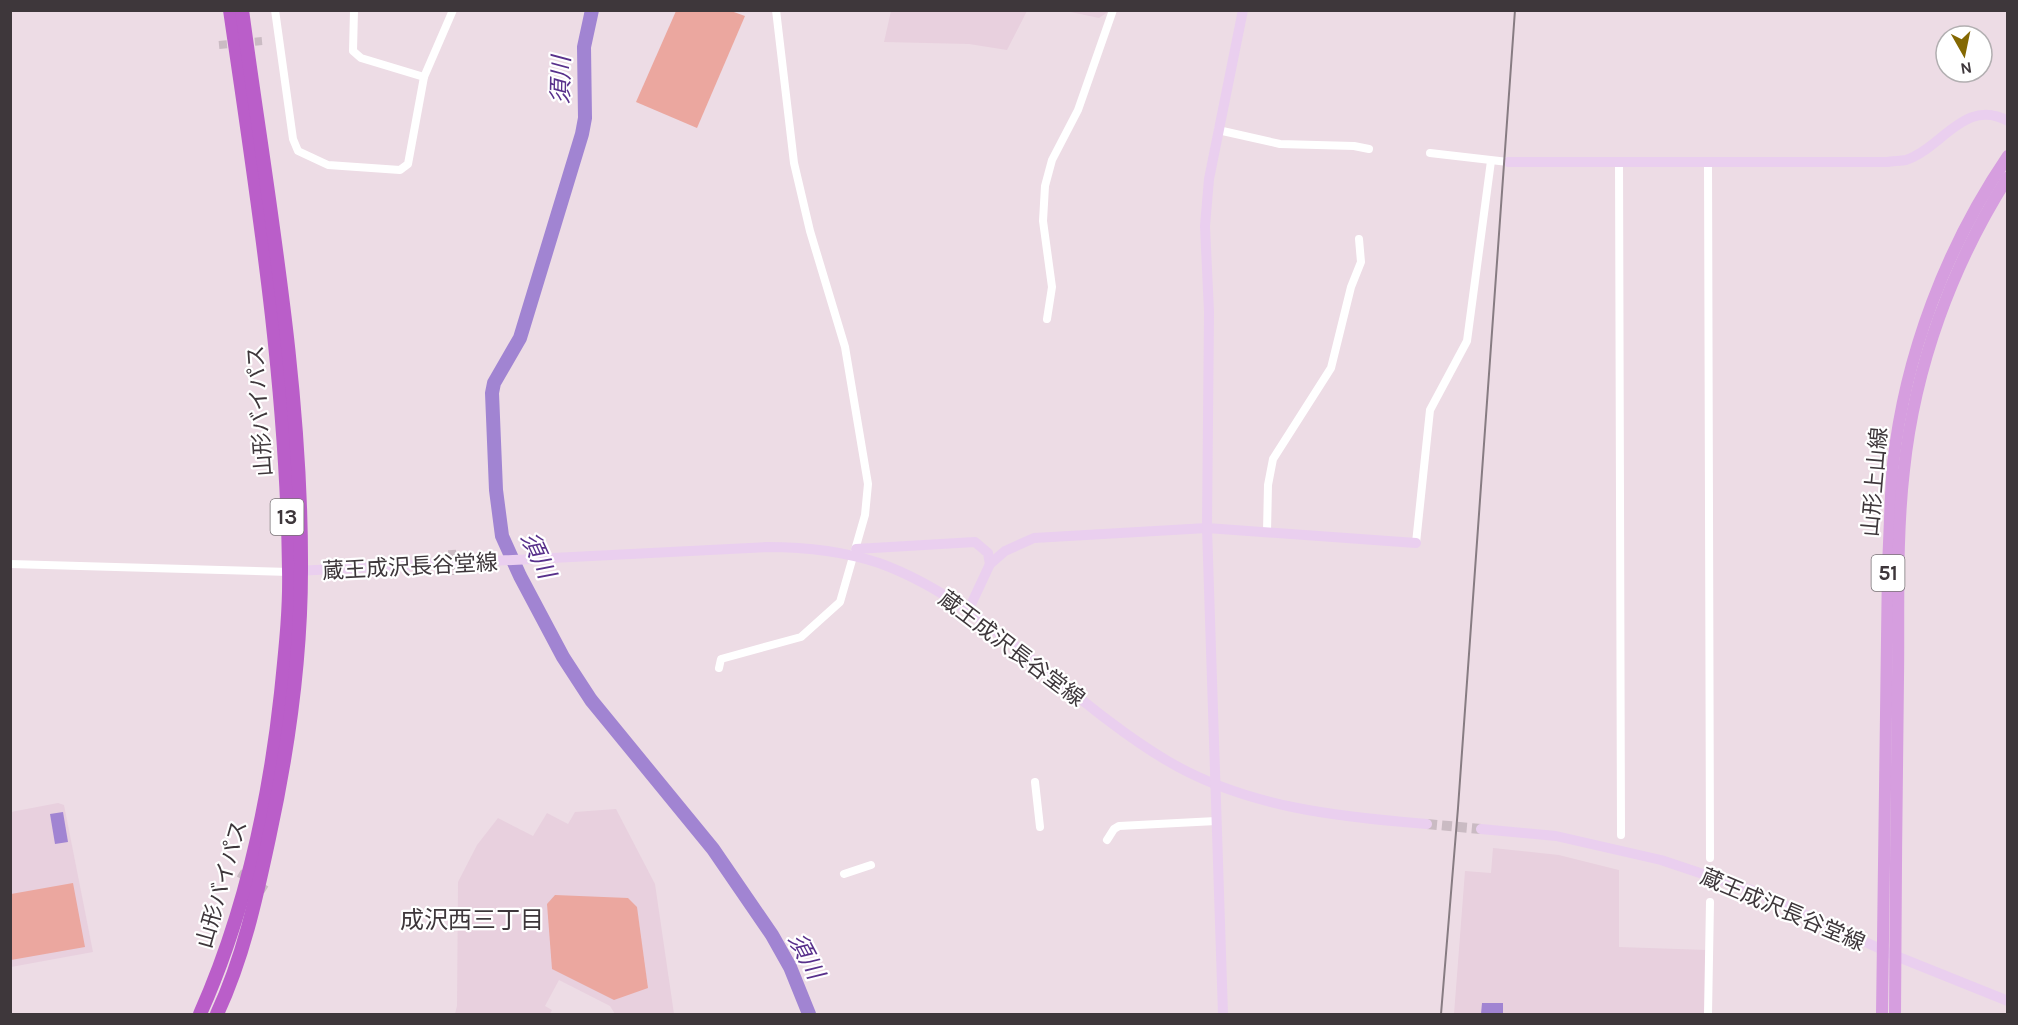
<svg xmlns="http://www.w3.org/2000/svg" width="2018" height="1025" viewBox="0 0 2018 1025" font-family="Karla,'Noto Sans JP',sans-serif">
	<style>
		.built { fill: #e8d0de }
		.green { fill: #eba79f }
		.water { fill: #a184d2 }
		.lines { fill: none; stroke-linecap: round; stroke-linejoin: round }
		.river { stroke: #a184d2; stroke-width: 14 }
		.street-tunnel { stroke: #cabbc3; stroke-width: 8; stroke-dasharray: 8 4; stroke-linecap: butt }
		.secondary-tunnel { stroke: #cabbc3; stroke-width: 10; stroke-dasharray: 10 5; stroke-linecap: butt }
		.street { stroke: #fff; stroke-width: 8 }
		.secondary { stroke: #eacfef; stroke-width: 10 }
		.primary { stroke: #d69edf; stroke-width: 12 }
		.highway { stroke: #ba5ec9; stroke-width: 14 }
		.rail { stroke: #877c82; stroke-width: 2 }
		.labels { text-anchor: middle; stroke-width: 4.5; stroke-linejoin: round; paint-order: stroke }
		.shield { fill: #fff; stroke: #787376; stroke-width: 1.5 }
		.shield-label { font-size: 21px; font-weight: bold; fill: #3e373b }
		.street-label { font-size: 22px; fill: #3e373b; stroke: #fff }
		.water-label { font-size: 24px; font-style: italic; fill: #58308b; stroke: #fff }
		.neighbourhood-label { font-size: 24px; fill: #3e373b; stroke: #fff }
	</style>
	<rect width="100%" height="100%" fill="#eddce5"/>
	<g class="built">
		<polygon points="891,11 891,10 1027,11 1007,50 969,44 884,42"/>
		<polygon points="1066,11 1109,11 1099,18"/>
		<polygon points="58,803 64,805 93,952 11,967 11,812"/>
		<polygon points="616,809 655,884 674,1014 615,1014 610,1006 559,980 545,1006 552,1010 550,1014 455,1014 457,1006 458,882 477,845 498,818 533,836 547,813 568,824 575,812"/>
		<polygon points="1493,848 1559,855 1619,870 1619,947 1707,950 1705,1014 1454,1014 1465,871 1491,873"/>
	</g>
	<g class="green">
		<polygon points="676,11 731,11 745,16 697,128 636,102"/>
		<polygon points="73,883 85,947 11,960 11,894"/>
		<polygon points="555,895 628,898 637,907 648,988 614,1000 552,969 547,904"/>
	</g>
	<g class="water">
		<polygon points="63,812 68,842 55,844 50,814"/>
		<polygon points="1482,1003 1503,1003 1503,1014 1481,1014"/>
	</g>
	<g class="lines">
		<polyline class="river" points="592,10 584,47 585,118 582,134 520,338 494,383 492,393 496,490 502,536 520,576 563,657 591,700 713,849 772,935 790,967 809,1014"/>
		<g class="street-tunnel">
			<polyline points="219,45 262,41"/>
			<polyline points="452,550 453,575"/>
			<polyline points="239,873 268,891"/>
		</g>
		<polyline class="secondary-tunnel" points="1427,824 1481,829"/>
		<g class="street">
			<polyline points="275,10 293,139 298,151 328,165 400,170 408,164 424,77 453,10"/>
			<polyline points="354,10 353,51 361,58 424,77"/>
			<polyline points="1218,130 1280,144 1354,146 1369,149"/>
			<polyline points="1430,153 1508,162"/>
			<polyline points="1619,161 1621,835"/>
			<polyline points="1708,162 1710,858"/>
			<polyline points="1047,319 1052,287 1043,221 1045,186 1052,160 1078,110 1113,10"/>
			<polyline points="1267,532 1268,485 1273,459 1331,368 1351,287 1361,262 1359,239"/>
			<polyline points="1416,543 1430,410 1467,341 1491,161"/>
			<polyline points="10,564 290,572"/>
			<polyline points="719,668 721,659 801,637 840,602 865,515 868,484 845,347 810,231 794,163 776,10"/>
			<polyline points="1035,782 1040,827"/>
			<polyline points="1107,840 1114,829 1119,826 1216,821"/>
			<polyline points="844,874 871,865"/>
			<polyline points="1708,1014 1710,902"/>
		</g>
		<g class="secondary">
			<path d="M1508 162H1887C1893 161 1900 161 1906 160 1942 148 1965 97 2008 121"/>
			<polyline points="856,549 975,542 988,553 990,564"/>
			<path d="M296 571 767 547C804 547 843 551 879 563 985 601 1068 702 1166 760 1244 807 1338 817 1427 824"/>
			<polyline points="968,611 990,564 1005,551 1034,538 1207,528 1416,543"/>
			<polyline points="1481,829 1556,836 1661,860 1751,890 1896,956 2008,1001"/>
			<polyline points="1223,1014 1207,528 1209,312 1205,226 1209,179 1243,10"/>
		</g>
		<g class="primary">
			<path d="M1882 1014 1888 564C1890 531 1890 498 1893 464 1905 355 1946 247 2008 156"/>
			<path d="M1895 1014C1896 902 1896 791 1898 679 1899 609 1896 539 1904 470 1915 366 1952 265 2008 177"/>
		</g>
		<g class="highway">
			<path d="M200 1014C245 913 269 803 281 693 285 653 290 611 289 570 287 383 257 196 230 10"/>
			<path d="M217 1014C243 958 256 899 269 838 288 751 301 659 301 570 302 382 267 196 242 10"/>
		</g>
		<polyline class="rail" points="1441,1014 1458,808 1515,10"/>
	</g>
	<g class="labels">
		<g class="shield">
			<rect x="270.5" y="499" width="33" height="36" rx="4.5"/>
			<rect x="1871.5" y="555" width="33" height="36" rx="4.5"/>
		</g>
		<g class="shield-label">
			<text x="287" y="524">13</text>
			<text x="1888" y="580">51</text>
		</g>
		<g class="street-label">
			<text transform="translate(259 411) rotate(-94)" y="8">山形バイパス</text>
			<text transform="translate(1874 482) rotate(-85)" y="8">山形上山線</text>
			<text transform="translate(410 566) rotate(-3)" y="8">蔵王成沢長谷堂線</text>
			<text transform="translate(1012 648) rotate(37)" y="8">蔵王成沢長谷堂線</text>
			<text transform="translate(221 884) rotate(-74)" y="8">山形バイパス</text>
			<text transform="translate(1783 909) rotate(23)" y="8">蔵王成沢長谷堂線</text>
		</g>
		<g class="water-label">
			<text transform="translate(561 80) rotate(-89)" y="8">須川</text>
			<text transform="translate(538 555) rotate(65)" y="8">須川</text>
			<text transform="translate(806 956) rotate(62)" y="8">須川</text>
		</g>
		<g class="neighbourhood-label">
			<text x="472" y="928">成沢西三丁目</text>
		</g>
	</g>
	<rect width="2018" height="1025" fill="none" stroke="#3e373b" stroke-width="24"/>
	<g transform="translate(1964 54) rotate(171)"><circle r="28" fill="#ffffff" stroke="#b2afb1" stroke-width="1.5"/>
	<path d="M0-4.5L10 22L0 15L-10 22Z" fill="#846802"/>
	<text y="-9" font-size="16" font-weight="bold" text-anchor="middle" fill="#3e373b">N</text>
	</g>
</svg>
